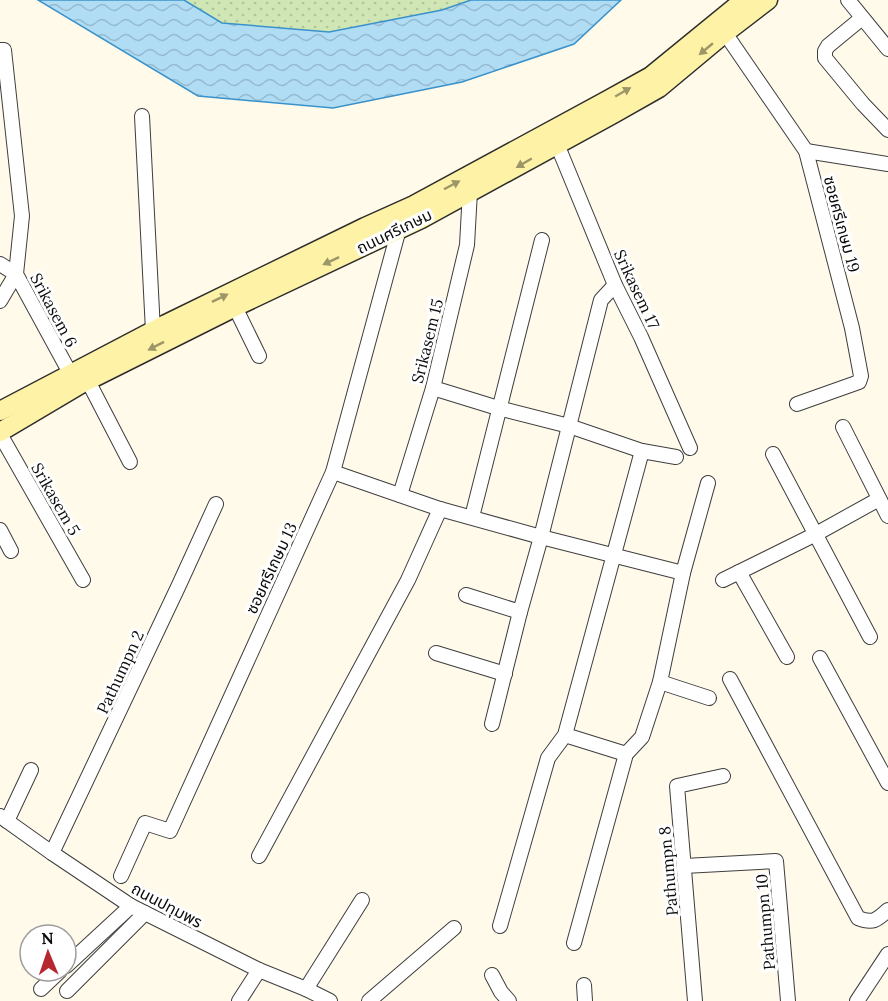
<svg xmlns="http://www.w3.org/2000/svg" width="888" height="1001" viewBox="0 0 888 1001" font-family="Lora,'Noto Sans Thai',serif">
	<style>
		.grass { fill: url(#grass-dots) }
		.water { fill: url(#water-waves); stroke: #3992ca; stroke-width: 1.5 }
		.lines { fill: none; stroke-linecap: round; stroke-linejoin: round }
		.street-casing { stroke: #3e3e3e; stroke-width: 16 }
		.secondary-casing { stroke: #2d2d2d; stroke-width: 21 }
		.street { stroke: #fff; stroke-width: 14 }
		.secondary { stroke: #fdf2a6; stroke-width: 18 }
		.oneway { fill: #9c9668 }
		.labels { text-anchor: middle; stroke-width: 6; stroke-linejoin: round; paint-order: stroke }
		.street-label { font-size: 16px; fill: #0b0b0b; stroke: #fff }
	</style>
	<defs>
		<pattern id="grass-dots" width="8" height="8" patternUnits="userSpaceOnUse" patternTransform="scale(1.5)"><rect width="8" height="8" fill="#d0e7b5"/><path d="M2 2h.1M6 6h.1" fill="none" stroke="#b1c59a" stroke-width="1.8" stroke-linecap="round"/></pattern>
		<pattern id="water-waves" width="16" height="10" patternUnits="userSpaceOnUse" patternTransform="scale(1.5)"><rect width="16" height="10" fill="#b0dcf4"/><path d="M0 5q4-4 8 0t8 0" fill="none" stroke="#96bbd0"/></pattern>
	</defs>
	<rect width="100%" height="100%" fill="#fffaea"/>
	<polygon class="grass" points="184,0 471,0 442,10 329,32 222,23"/>
	<polygon class="water" points="38,0 184,0 222,23 329,32 442,10 471,0 621,0 574,44 462,82 333,108 198,96"/>
	<g class="lines">
		<defs>
			<g id="street">
				<polyline points="848,0 888,49"/>
				<polyline points="862,18 828,46 825,51 825,58 863,104 888,130"/>
				<polyline points="725,33 806,151 852,328 861,376 859,382 797,404"/>
				<polyline points="0,50 4,50 22,216 16,274 70,373"/>
				<polyline points="142,116 153,331"/>
				<polyline points="557,144 615,285 641,337 690,448"/>
				<polyline points="806,151 888,164"/>
				<polyline points="0,264 16,274 0,301"/>
				<polyline points="235,307 259,356"/>
				<polyline points="88,381 130,462"/>
				<polyline points="433,388 498,408 569,426 642,451 676,457"/>
				<polyline points="843,427 888,516"/>
				<polyline points="0,434 83,580"/>
				<polyline points="773,454 870,637"/>
				<polyline points="333,472 440,509 541,537 683,573"/>
				<polyline points="400,495 433,388 467,245 470,191"/>
				<polyline points="472,517 542,240"/>
				<polyline points="0,530 11,551"/>
				<polyline points="739,572 787,657"/>
				<polyline points="723,580 816,534 879,499"/>
				<polyline points="466,595 520,612"/>
				<polyline points="436,653 505,674"/>
				<polyline points="820,658 888,783"/>
				<path d="M730 679 858 918C873 924 877 920 888 910"/>
				<polyline points="660,682 709,698"/>
				<polyline points="492,724 520,612 541,537 601,300 615,285"/>
				<polyline points="565,735 626,754"/>
				<polyline points="0,816 52,853 131,906 259,970 306,989 330,1001"/>
				<polyline points="7,821 31,770"/>
				<polyline points="52,853 179,585 216,504"/>
				<polyline points="259,856 408,580 440,509"/>
				<polyline points="684,866 776,861 788,1001"/>
				<polyline points="121,876 145,823 170,831 333,472 399,229"/>
				<polyline points="500,926 548,758 565,735 642,451"/>
				<polyline points="574,943 626,754 642,737 660,682 683,573 708,483"/>
				<polyline points="66,966 131,906"/>
				<polyline points="492,975 501,992 509,1001"/>
				<polyline points="584,985 585,1001"/>
				<polyline points="41,989 60,971"/>
				<polyline points="306,989 362,900"/>
				<polyline points="67,991 145,913"/>
				<polyline points="239,1001 259,970"/>
				<polyline points="369,1001 454,928"/>
				<polyline points="695,1001 677,786 723,776"/>
				<polyline points="857,1001 888,954"/>
			</g>
			<g id="secondary">
				<polyline points="0,411 166,324 365,227 414,205 606,101 651,76 744,0"/>
				<polyline points="0,432 81,384 235,307 421,219 613,114 659,88 725,33 768,0"/>
			</g>
		</defs>
		<use href="#street" class="street-casing"/>
		<use href="#secondary" class="secondary-casing"/>
		<use href="#street" class="street"/>
		<use href="#secondary" class="secondary"/>
	</g>
	<defs><path id="oneway-solid" d="M-6-.8H1V-3.2L6.5 0L1 3.2V.8H-6Z" transform="scale(1.5)"/></defs>
	<g class="oneway">
		<use href="#oneway-solid" transform="translate(706 49) rotate(140)"/>
		<use href="#oneway-solid" transform="translate(623 92) rotate(-30)"/>
		<use href="#oneway-solid" transform="translate(524 163) rotate(150)"/>
		<use href="#oneway-solid" transform="translate(452 185) rotate(-28)"/>
		<use href="#oneway-solid" transform="translate(331 261) rotate(155)"/>
		<use href="#oneway-solid" transform="translate(220 298) rotate(-26)"/>
		<use href="#oneway-solid" transform="translate(156 346) rotate(153)"/>
	</g>
	<g class="labels">
		<g class="street-label">
			<text transform="translate(842 224) rotate(75)" y="6">ซอยศรีเกษม 19</text>
			<text transform="translate(394 231) rotate(-26)" y="6">ถนนศรีเกษม</text>
			<text transform="translate(637 289) rotate(65)" y="6">Srikasem 17</text>
			<text transform="translate(54 310) rotate(62)" y="6">Srikasem 6</text>
			<text transform="translate(427 341) rotate(-76)" y="6">Srikasem 15</text>
			<text transform="translate(56 499) rotate(60)" y="6">Srikasem 5</text>
			<text transform="translate(271 568) rotate(-65)" y="6">ซอยศรีเกษม 13</text>
			<text transform="translate(120 672) rotate(-65)" y="6">Pathumpn 2</text>
			<text transform="translate(668 871) rotate(-95)" y="6">Pathumpn 8</text>
			<text transform="translate(167 905) rotate(28)" y="6">ถนนปทุมพร</text>
			<text transform="translate(765 922) rotate(-95)" y="6">Pathumpn 10</text>
		</g>
	</g>
	<g transform="translate(48 953) rotate(358)"><circle r="28" fill="#ffffff" stroke="#9d9d9d" stroke-width="1.5"/>
	<path d="M0-4.5L10 22L0 15L-10 22Z" fill="#b72730"/>
	<text y="-9" font-size="16" font-weight="bold" text-anchor="middle" fill="#0b0b0b">N</text>
	</g>
</svg>
